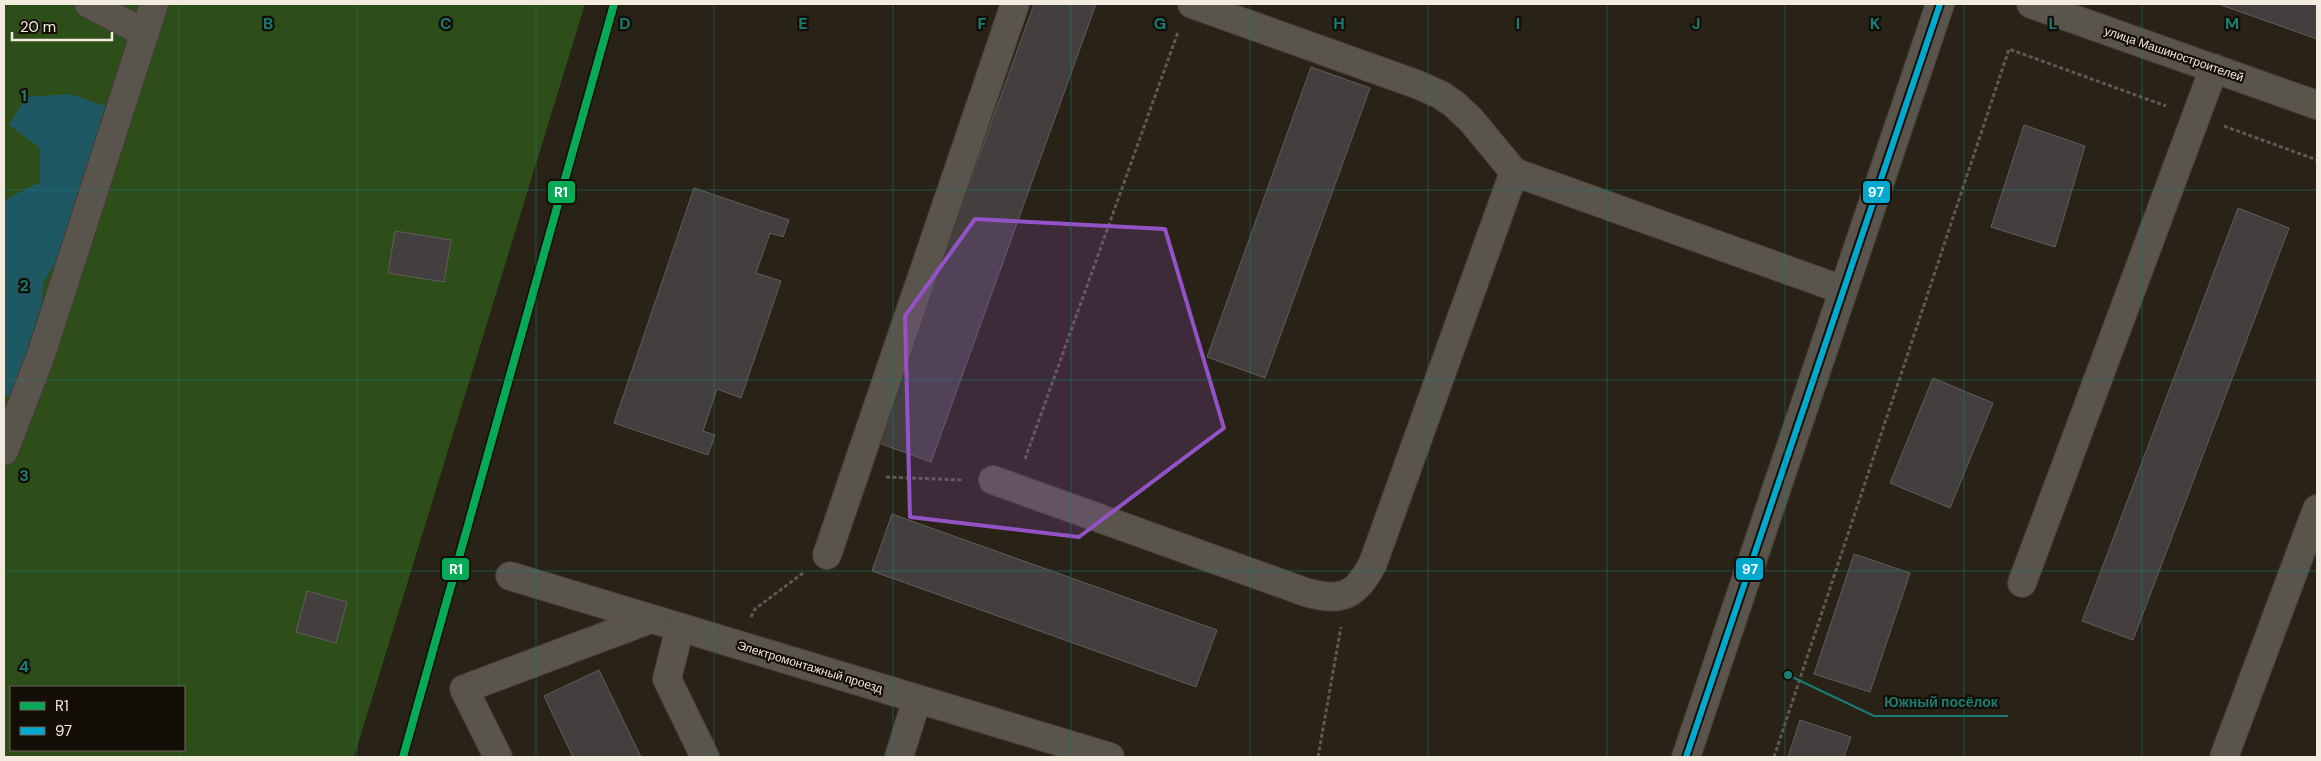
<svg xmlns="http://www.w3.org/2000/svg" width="2321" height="761" viewBox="0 0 2321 761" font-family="'DM Sans',sans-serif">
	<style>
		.green { fill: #2d4e19; fill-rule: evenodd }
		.water { fill: #1d5863 }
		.building { fill: #433f3e; stroke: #615d5c }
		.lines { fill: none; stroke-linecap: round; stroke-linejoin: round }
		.minor-casing { stroke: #423c33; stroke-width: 30 }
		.path { stroke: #5e5951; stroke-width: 3; stroke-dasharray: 4 2.5; stroke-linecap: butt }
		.minor { stroke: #59544c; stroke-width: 28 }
		.bus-1-casing { stroke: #130f06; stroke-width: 10 }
		.bus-1 { stroke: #00a9ce; stroke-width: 6 }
		.rail-1-casing { stroke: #130f06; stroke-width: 11 }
		.rail-1 { stroke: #06aa56; stroke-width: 8 }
		.marked { fill: #9352c5; fill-opacity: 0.2; stroke: #9352c5; stroke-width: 4; stroke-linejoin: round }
		.grid { fill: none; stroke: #1a7c74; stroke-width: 1; stroke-opacity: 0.55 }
		.labels { text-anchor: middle; stroke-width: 4.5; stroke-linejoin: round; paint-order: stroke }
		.street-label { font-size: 12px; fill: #f2ebde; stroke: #130f06 }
		.grid-label { font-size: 16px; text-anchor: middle; font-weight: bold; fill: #1a7c74; stroke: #130f06; stroke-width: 4.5; stroke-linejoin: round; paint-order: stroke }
		.leader { fill: none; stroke: #1a7c74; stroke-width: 2 }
		.callout-dot { fill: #1a7c74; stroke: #130f06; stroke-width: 2 }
		.callout-label { font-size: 14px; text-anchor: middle; font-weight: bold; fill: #1a7c74; stroke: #130f06; stroke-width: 4.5; stroke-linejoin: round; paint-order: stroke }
		.line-badge { stroke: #130f06; stroke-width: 2 }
		.badge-label { font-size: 14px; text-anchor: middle; font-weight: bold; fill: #fff }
	</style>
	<rect width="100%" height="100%" fill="#282217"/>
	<path class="green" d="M4 4H585L354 757H4ZM11 687H184V750H11Z"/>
	<polygon class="water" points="70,94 108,107 74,233 43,283 40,324 19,395 4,396 4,208 6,199 40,182 40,148 9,125 26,97"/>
	<g class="building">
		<polygon points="1034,4 1096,4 931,462 876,442"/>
		<polygon points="2221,4 2317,4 2317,39 2221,5"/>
		<polygon points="1311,67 1370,88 1265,378 1207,357"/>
		<polygon points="2024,125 2085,146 2055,247 1991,227"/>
		<polygon points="694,188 789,220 783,237 770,233 756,273 781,281 741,398 717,389 703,431 715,435 708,455 614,423"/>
		<polygon points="2238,208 2289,228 2133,640 2082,621"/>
		<polygon points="395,231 451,240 444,282 388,273"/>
		<polygon points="1933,378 1993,403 1950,508 1890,483"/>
		<polygon points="892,514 1217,630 1196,687 872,571"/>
		<polygon points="1854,554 1910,573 1870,692 1814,674"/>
		<polygon points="307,591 347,602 336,643 296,632"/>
		<polygon points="599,670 641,757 573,757 544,696"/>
		<polygon points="1800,720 1851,737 1844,757 1788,757"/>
	</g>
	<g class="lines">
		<defs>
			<g id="minor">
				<polyline points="89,4 145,33"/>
				<polyline points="1192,4 1416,84 1441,95 1454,104 1471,120 1514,172"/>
				<polyline points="2031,4 2317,105"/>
				<polyline points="4,451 41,355 154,4"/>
				<path d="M993 480 1305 592C1341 602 1356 597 1373 563L1514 172 1843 290"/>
				<polyline points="827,555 1015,4"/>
				<polyline points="510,576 1110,757"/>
				<polyline points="2022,583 2214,68"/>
				<polyline points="680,627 667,679 705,757"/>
				<polyline points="498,757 464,689 651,619"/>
				<polyline points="899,757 917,699"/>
				<polyline points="1686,757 1940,4"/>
				<polyline points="2224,757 2317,509"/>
			</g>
		</defs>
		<use href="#minor" class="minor-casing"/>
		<g class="path">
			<polyline points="2224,126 2317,160"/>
			<polyline points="1025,459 1178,32"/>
			<polyline points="886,477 962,480"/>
			<polyline points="751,617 755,609 803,573"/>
			<polyline points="1318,757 1341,627"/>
			<polyline points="1774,757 2009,49 2166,106"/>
		</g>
		<use href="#minor" class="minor"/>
		<defs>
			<polyline id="bus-1" points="1686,757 1940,4"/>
		</defs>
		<use href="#bus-1" class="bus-1-casing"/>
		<use href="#bus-1" class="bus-1"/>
		<defs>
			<polyline id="rail-1" points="403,757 614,4"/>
		</defs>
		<use href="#rail-1" class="rail-1-casing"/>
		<use href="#rail-1" class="rail-1"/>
	</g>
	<path class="marked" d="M975 219 1165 229 1224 428 1079 537 910 517 905 316Z"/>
	<path class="grid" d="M179 4V687M357 4V757M536 4V757M714 4V757M893 4V757M1071 4V757M1250 4V757M1428 4V757M1607 4V757M1785 4V757M1964 4V757M2142 4V757M4 190H2317M4 380H2317M4 571H2317M179 750V757"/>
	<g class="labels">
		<g class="street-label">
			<text transform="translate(2174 54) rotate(19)" y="4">улица Машиностроителей</text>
			<text transform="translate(810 667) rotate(17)" y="4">Электромонтажный проезд</text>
		</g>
	</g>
	<g class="grid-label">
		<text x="268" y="29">B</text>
		<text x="446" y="29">C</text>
		<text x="625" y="29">D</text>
		<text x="803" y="29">E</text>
		<text x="982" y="29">F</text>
		<text x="1160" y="29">G</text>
		<text x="1339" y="29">H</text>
		<text x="1518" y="29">I</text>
		<text x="1696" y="29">J</text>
		<text x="1875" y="29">K</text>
		<text x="2053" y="29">L</text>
		<text x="2232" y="29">M</text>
		<text x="24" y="101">1</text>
		<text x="24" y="291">2</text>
		<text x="24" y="481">3</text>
		<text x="24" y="672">4</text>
	</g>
	<path class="leader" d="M1788 675L1874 716H2008"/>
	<circle class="callout-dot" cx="1788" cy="675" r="5"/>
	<g class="callout-label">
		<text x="1941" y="707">Южный посёлок</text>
	</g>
	<g class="line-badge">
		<rect x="547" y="180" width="29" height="24" rx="5" fill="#06aa56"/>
		<rect x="1862" y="180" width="29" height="24" rx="5" fill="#00a9ce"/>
		<rect x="441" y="557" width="29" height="24" rx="5" fill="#06aa56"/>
		<rect x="1735" y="557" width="29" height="24" rx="5" fill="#00a9ce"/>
	</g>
	<g class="badge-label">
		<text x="561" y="197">R1</text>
		<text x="1876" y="197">97</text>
		<text x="456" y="574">R1</text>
		<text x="1750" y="574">97</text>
	</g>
	<rect width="2321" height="761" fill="none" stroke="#f2ebde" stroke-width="10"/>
	<rect x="10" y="686" width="175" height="65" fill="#130f06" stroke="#6c675c"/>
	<rect x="20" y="702" width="25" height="8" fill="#06aa56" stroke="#6c675c"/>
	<text x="55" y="711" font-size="15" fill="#f2ebde">R1</text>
	<rect x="20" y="727" width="25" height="8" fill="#00a9ce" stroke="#6c675c"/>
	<text x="55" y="736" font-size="15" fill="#f2ebde">97</text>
	<path d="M12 32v8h100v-8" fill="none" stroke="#f2ebde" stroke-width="2.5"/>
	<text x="20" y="32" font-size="15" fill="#f2ebde" stroke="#130f06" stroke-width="4" paint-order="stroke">20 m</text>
</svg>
